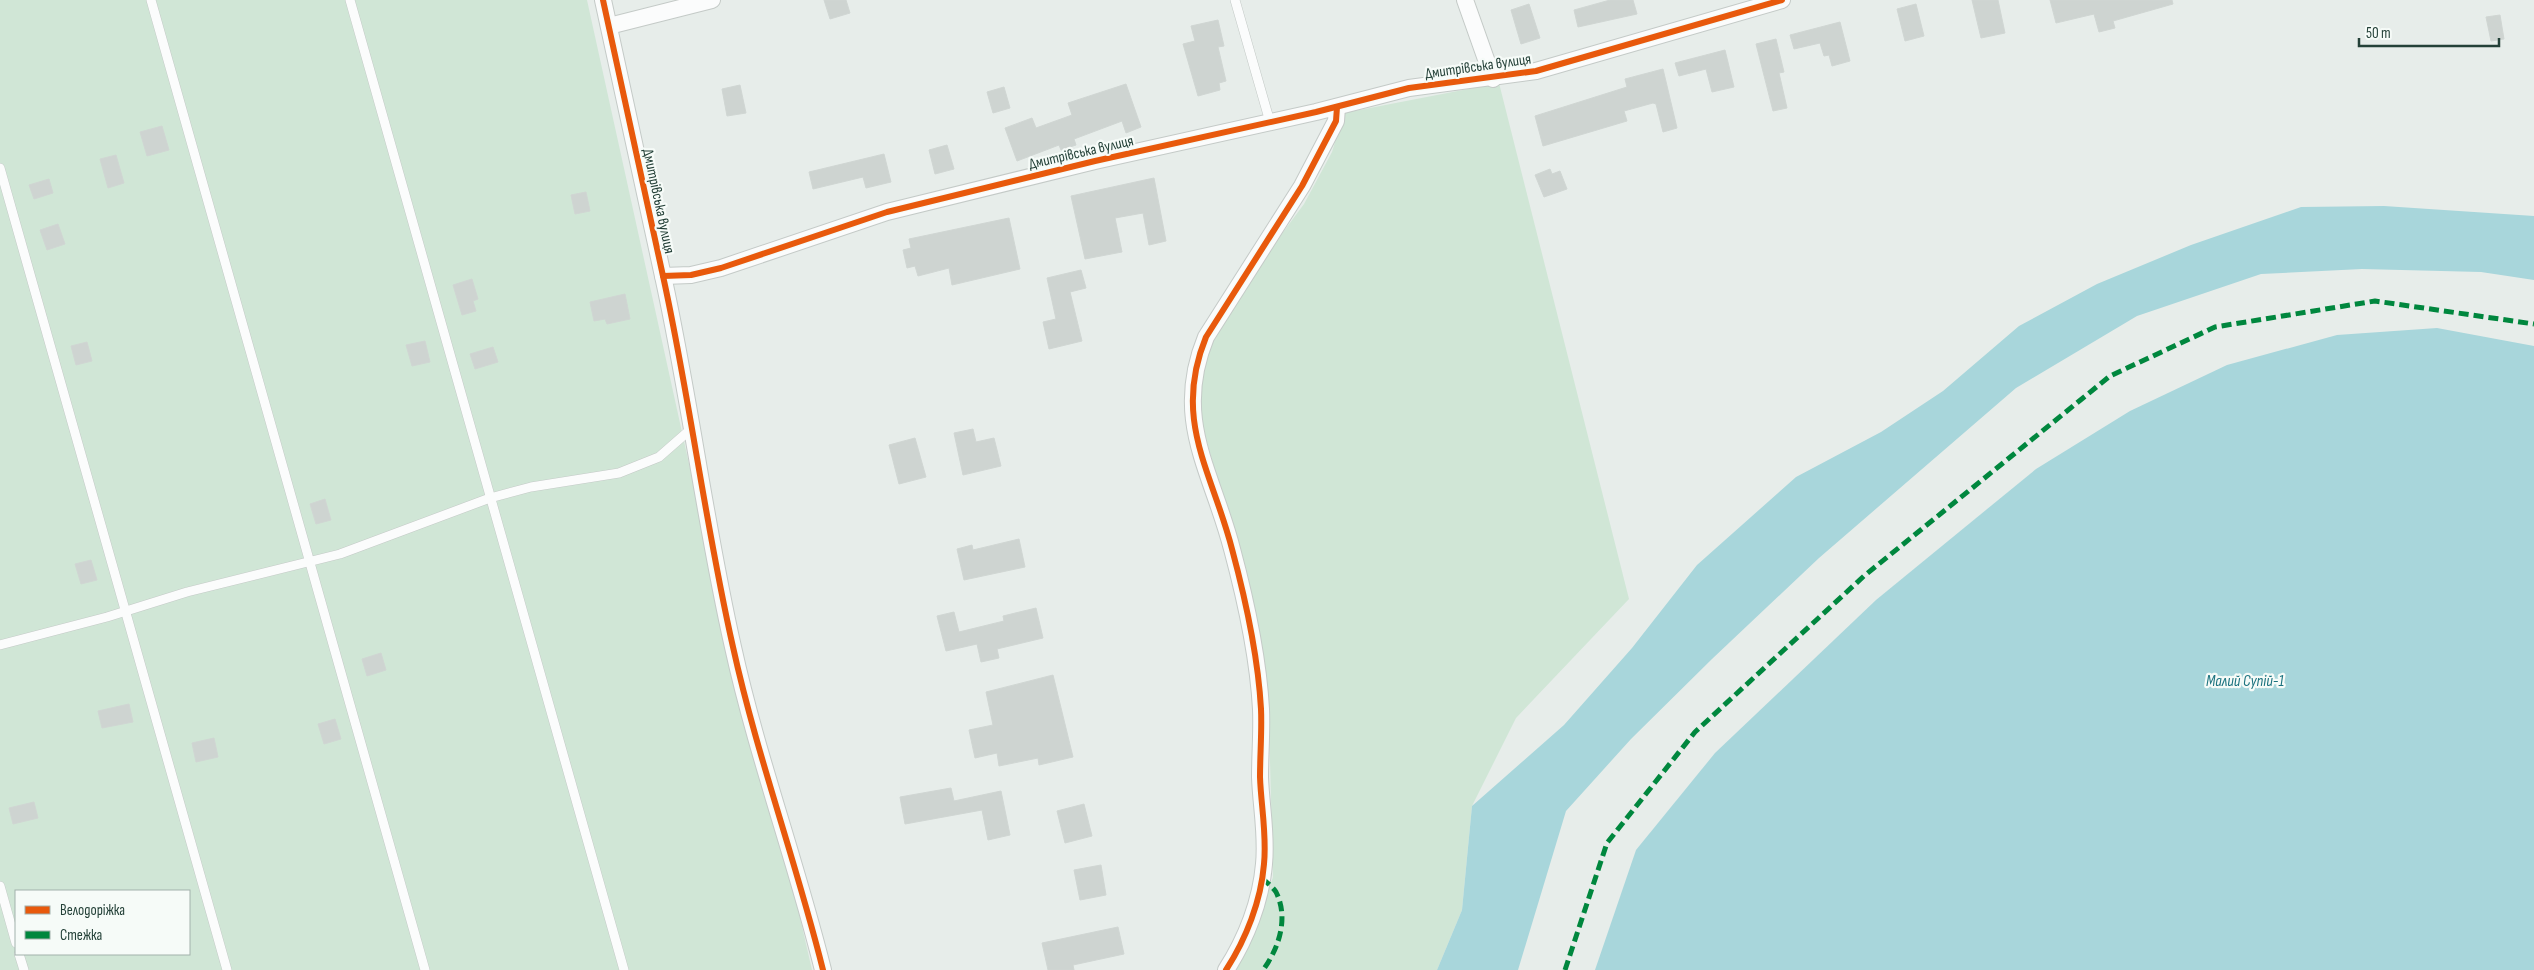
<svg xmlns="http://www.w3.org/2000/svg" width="2534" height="970" viewBox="0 0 2534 970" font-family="'Sofia Sans Condensed',sans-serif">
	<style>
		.green { fill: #d0e6d6; fill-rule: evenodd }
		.water { fill: #a8d6db }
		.building { fill: #ced4d1; stroke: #d0d6d3 }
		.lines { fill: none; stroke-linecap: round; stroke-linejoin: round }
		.service-casing { stroke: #c4cac7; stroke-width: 10 }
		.minor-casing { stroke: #c4cac7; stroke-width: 18 }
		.service { stroke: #fbfcfc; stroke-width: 9 }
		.minor { stroke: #fbfcfc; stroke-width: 16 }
		.quiet { stroke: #00873e; stroke-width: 5; stroke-dasharray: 10 5; stroke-linecap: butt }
		.cycleway-casing { stroke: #f6fbf8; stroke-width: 9 }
		.cycleway { stroke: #e8590c; stroke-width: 6 }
		.labels { text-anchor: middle; stroke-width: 4.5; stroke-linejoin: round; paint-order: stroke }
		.street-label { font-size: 15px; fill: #244138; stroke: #f6fbf8 }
		.water-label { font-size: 16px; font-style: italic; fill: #1c737f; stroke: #f6fbf8 }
	</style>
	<rect width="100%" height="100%" fill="#e7edea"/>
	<g class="green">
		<path d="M0 0H587L751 746 785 852 812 970H0ZM16 891H189V954H16Z"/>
		<polygon points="1499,83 1629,599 1516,718 1472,806 1462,910 1437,970 1235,970 1259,919 1273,877 1269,723 1228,515 1198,411 1201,376 1207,350 1269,251 1304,204 1332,152 1344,113"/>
	</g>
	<g class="water">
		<polygon points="2384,206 2534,216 2534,280 2481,272 2362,269 2261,274 2137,316 2016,388 1819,558 1712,659 1631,739 1566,811 1518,970 1437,970 1462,910 1472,806 1564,725 1632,648 1697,565 1796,477 1881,432 1943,391 2019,326 2097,284 2191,245 2301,207"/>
		<polygon points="2437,328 2534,346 2534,970 1595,970 1636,850 1715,753 1876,600 2036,469 2130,411 2227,365 2337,335"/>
	</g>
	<g class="building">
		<polygon points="824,0 846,0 850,13 830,19"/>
		<polygon points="1610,0 1633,0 1637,14 1578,27 1574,10"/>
		<polygon points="1972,0 1998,0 2005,33 1981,38"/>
		<polygon points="2050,0 2172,0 2173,4 2113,21 2115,28 2099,32 2094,14 2056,23"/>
		<polygon points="1529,4 1540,38 1521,44 1511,10"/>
		<polygon points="1916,4 1924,36 1905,41 1897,9"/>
		<polygon points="2500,15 2504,39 2491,41 2486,17"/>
		<polygon points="1218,20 1224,46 1218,47 1226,81 1219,83 1220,90 1198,96 1183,44 1195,41 1191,26"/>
		<polygon points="1840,22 1850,61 1832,66 1829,55 1824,56 1820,43 1794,49 1790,35"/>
		<polygon points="1776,39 1784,72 1779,73 1787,108 1773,111 1756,44"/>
		<polygon points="1725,50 1734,87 1712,92 1706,69 1679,76 1675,63"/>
		<polygon points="1663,69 1677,128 1663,132 1656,104 1653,103 1624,111 1627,121 1543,146 1535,116 1627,87 1625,79"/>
		<polygon points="1126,84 1141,127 1126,133 1122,121 1074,139 1076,145 1061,150 1059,145 1017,161 1005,128 1032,118 1036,128 1072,115 1068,103"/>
		<polygon points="740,85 746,113 727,116 722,89"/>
		<polygon points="1004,87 1010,108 993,113 987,92"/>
		<polygon points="162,126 169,150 147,156 140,132"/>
		<polygon points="947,145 954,169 935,174 929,150"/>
		<polygon points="884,154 891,182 866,188 863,177 813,189 809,172"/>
		<polygon points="116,155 124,183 108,188 100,159"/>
		<polygon points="1550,169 1552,174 1560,171 1567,189 1544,197 1535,175"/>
		<polygon points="1154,178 1166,241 1149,245 1143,213 1115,218 1122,252 1085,259 1071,196"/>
		<polygon points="49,179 53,193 34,199 29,185"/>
		<polygon points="586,192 590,211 575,214 571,195"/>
		<polygon points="1009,218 1020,269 952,285 949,268 918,276 915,266 907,268 903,250 911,248 909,239"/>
		<polygon points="58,224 65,244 47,250 40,230"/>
		<polygon points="1081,270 1086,288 1070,292 1082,341 1049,349 1043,322 1056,319 1047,278"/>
		<polygon points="472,279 478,299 473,301 476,311 462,315 453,285"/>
		<polygon points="625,294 630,319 607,324 605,319 594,321 590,302"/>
		<polygon points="425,341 430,362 412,366 406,345"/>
		<polygon points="87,342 92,361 76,365 71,346"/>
		<polygon points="493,347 498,362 475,369 470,354"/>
		<polygon points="973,429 976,442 994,438 1001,466 963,475 954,433"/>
		<polygon points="915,438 926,477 899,484 889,445"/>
		<polygon points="325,499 331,520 316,524 310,504"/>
		<polygon points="1019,539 1025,567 964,580 957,549 972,545 973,550"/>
		<polygon points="91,560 97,580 81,584 75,564"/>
		<polygon points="1036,608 1043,638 997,649 999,658 981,662 977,644 946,651 937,616 954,612 959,632 1004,621 1003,616"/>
		<polygon points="381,653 386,670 367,676 362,659"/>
		<polygon points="1053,675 1073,757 1039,765 1038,758 999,766 997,753 975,758 969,730 993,725 986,692"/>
		<polygon points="129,704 133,722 102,728 98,711"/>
		<polygon points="335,719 341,739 324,744 318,724"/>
		<polygon points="214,738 218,757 196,762 192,743"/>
		<polygon points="951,788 954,801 1001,791 1010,835 988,840 982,810 905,824 900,797"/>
		<polygon points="34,802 38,818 13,824 9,808"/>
		<polygon points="1084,804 1092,836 1065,843 1057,811"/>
		<polygon points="1101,865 1106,895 1080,900 1074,870"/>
		<polygon points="1118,927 1124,954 1073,965 1074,970 1048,970 1042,943"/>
	</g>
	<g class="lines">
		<defs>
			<g id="service">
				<polyline points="151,0 425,970"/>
				<polyline points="350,0 624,970"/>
				<polyline points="1235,0 1270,122"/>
				<polyline points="0,168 227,970"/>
				<polyline points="0,645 107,617 187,592 340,554 490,498 531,487 619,473 659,457 691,429"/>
				<polyline points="0,886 16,943"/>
				<polyline points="19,954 24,970"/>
			</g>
			<g id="minor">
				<polyline points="603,0 663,276 691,275 721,268 887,212 1095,161 1316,112 1409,88 1536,71 1782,0"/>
				<polyline points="1465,0 1493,79"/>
				<polyline points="609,26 712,0"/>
				<path d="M663 276C690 399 705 524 733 647 757 756 796 861 823 970"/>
				<path d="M1226 970C1246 939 1261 901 1264 864 1267 835 1261 806 1260 777 1260 754 1262 732 1261 709 1258 655 1246 601 1232 549 1212 471 1172 420 1206 337L1302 186 1336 121 1337 107"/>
			</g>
		</defs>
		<use href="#service" class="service-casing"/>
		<use href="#minor" class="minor-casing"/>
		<use href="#service" class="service"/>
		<use href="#minor" class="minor"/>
		<g class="quiet">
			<path d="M1262 878C1266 882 1273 887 1276 892 1289 918 1279 948 1263 970"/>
			<polyline points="1565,970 1607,843 1695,732 1864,576 2110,376 2215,327 2375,301 2534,324"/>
		</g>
		<defs>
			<g id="cycleway">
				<polyline points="603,0 663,276 691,275 721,268 887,212 1095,161 1316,112 1409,88 1536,71 1782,0"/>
				<path d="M663 276C690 399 705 524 733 647 757 756 796 861 823 970"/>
				<path d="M1226 970C1246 939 1261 901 1264 864 1267 835 1261 806 1260 777 1260 754 1262 732 1261 709 1258 655 1246 601 1232 549 1212 471 1172 420 1206 337L1302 186 1336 121 1337 107"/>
			</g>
		</defs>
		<use href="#cycleway" class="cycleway-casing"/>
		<use href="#cycleway" class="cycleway"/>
	</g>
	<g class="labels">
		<g class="street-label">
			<text transform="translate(1478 66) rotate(-8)" y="5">Дмитрівська вулиця</text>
			<text transform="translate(1081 152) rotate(-13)" y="5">Дмитрівська вулиця</text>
			<text transform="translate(659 201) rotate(78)" y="5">Дмитрівська вулиця</text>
		</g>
		<g class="water-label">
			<text x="2245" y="686">Малий Супій-1</text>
		</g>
	</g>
	<rect x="15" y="890" width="175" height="65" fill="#f6fbf8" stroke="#a2b1ab"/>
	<rect x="25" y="906" width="25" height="8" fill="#e8590c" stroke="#a2b1ab"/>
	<text x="60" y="915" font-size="15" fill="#244138">Велодоріжка</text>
	<rect x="25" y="931" width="25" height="8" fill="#00873e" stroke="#a2b1ab"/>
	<text x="60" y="940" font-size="15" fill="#244138">Стежка</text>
	<path d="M2359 38v8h140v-8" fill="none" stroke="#244138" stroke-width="2.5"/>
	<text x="2366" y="38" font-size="15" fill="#244138" stroke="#f6fbf8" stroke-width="4" paint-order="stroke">50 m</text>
</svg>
